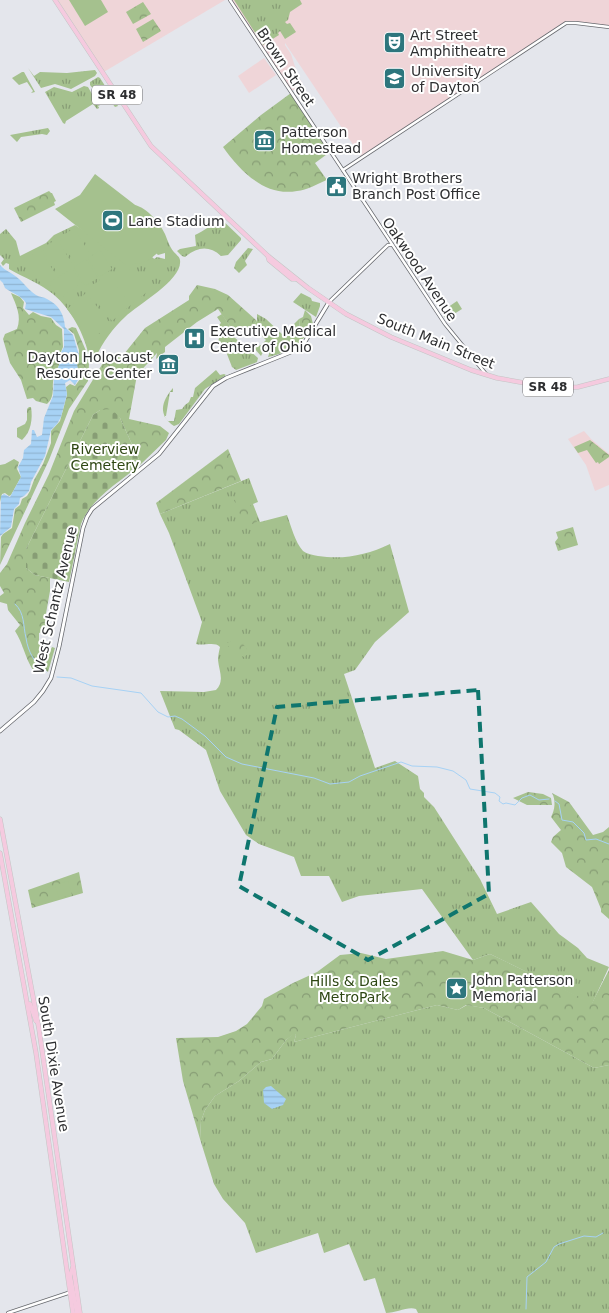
<svg xmlns="http://www.w3.org/2000/svg" width="609" height="1313" viewBox="0 0 609 1313" font-family="'DejaVu Sans',sans-serif">
	<style>
		.education { fill: #efd5d8 }
		.grass { fill: url(#grass-tufts) }
		.forest { fill: url(#forest-crowns) }
		.cemetery { fill: url(#cemetery-stones) }
		.pitch { fill: #a5c18e }
		.water { fill: url(#water-rules) }
		.lines { fill: none; stroke-linecap: round; stroke-linejoin: round }
		.stream { stroke: #a7d2f5; stroke-width: 1 }
		.tertiary-casing { stroke: #67696e; stroke-width: 4 }
		.secondary-casing { stroke: #67696e; stroke-width: 4.5 }
		.primary-casing { stroke: #c4c5c5; stroke-width: 5 }
		.tertiary { stroke: #fff; stroke-width: 2.5 }
		.secondary { stroke: #fff; stroke-width: 3 }
		.primary { stroke: #f5cadf; stroke-width: 4 }
		.marked { fill: none; stroke: #0f766e; stroke-width: 4; stroke-dasharray: 10 6; stroke-linejoin: round }
		.labels { text-anchor: middle; stroke-width: 4; stroke-linejoin: round; paint-order: stroke }
		.shield { fill: #fff; stroke: #6d6d6f; stroke-width: 1 }
		.shield-label { font-size: 12px; font-weight: bold; fill: #2e2f31 }
		.poi-label { font-size: 14px; fill: #2e2f31; stroke: #fff; text-anchor: start }
		.street-label { font-size: 14px; fill: #2e2f31; stroke: #fff }
		.park-label { font-size: 14px; fill: #2e4713; stroke: #fff }
	</style>
	<defs>
		<pattern id="grass-tufts" width="24" height="20" patternUnits="userSpaceOnUse" patternTransform="scale(1.25)"><rect width="24" height="20" fill="#a5c18e"/><path d="M3 7l-1-3M5 7V3M7 7l1-3M15 17l-1-3M17 17v-4M19 17l1-3" fill="none" stroke="#879d75"/></pattern>
		<pattern id="forest-crowns" width="20" height="18" patternUnits="userSpaceOnUse" patternTransform="scale(1.25)"><rect width="20" height="18" fill="#a5c18e"/><path d="M2 6a3 3 0 1 1 6 0M12 15a3 3 0 1 1 6 0" fill="none" stroke="#879d75"/></pattern>
		<pattern id="cemetery-stones" width="16" height="16" patternUnits="userSpaceOnUse" patternTransform="scale(1.25)"><rect width="16" height="16" fill="#a5c18e"/><path d="M2 7V4a2 2 0 0 1 4 0v3zM10 15v-3a2 2 0 0 1 4 0v3z" fill="#879d75"/></pattern>
		<pattern id="water-rules" width="6" height="5" patternUnits="userSpaceOnUse" patternTransform="scale(1.25)"><rect width="6" height="5" fill="#a7d2f5"/><path d="M0 2.5h6" fill="none" stroke="#90b5d2"/></pattern>
	</defs>
	<rect width="100%" height="100%" fill="#e4e6ec"/>
	<g class="education">
		<polygon points="55,0 225,0 102,73"/>
		<polygon points="230,0 609,0 609,27 569,22 362,158 285,43 285,45 291,54 298,76 303,84 294,90 290,90"/>
		<polygon points="264,58 276,75 249,93 238,76"/>
		<polygon points="584,431 591,439 609,454 609,485 595,491 586,465 568,439"/>
	</g>
	<g class="grass">
		<polygon points="234,0 300,0 302,4 290,12 288,20 285,22 287,24 290,23 296,32 285,39 280,31 278,33 279,35 263,45"/>
		<polygon points="28,68 34,76 40,72 67,73 95,70 97,73 95,76 71,89 55,84 41,88"/>
		<polygon points="22,72 24,72 35,92 31,93 33,91 27,82 19,85 12,78"/>
		<path d="M98 77 100 78 118 106 115 107C108 97 97 95 90 85V82Z"/>
		<polygon points="84,86 88,87 92,94 106,102 98,106 99,108 97,109 93,104 66,121 65,124 63,123 45,92 54,87 72,92"/>
		<polygon points="48,128 50,131 47,135 42,134 21,137 17,142 10,135"/>
		<path d="M135 205C147 208 160 223 165 234 168 241 170 249 176 254 179 258 179 256 180 260 183 280 138 304 125 317 114 327 102 343 96 357H89C85 335 71 309 53 294 41 284 23 277 9 269V264L6 263 3 266 1 263 4 259 0 255V234L6 229 16 241 20 256 46 243 54 235 75 225 134 262 152 257 154 259 157 257 165 259V253L158 255 156 253Z"/>
		<path d="M219 217 241 238V240L228 255 221 256C209 245 197 247 185 257L182 256 177 251 180 249 196 246 195 235C203 231 213 225 219 219Z"/>
		<polygon points="248,248 253,249 245,261 247,265 239,273 234,268 236,262"/>
		<polygon points="301,293 311,298 312,301 320,303 320,306 316,317 293,302"/>
		<path d="M222 314 232 329 253 326 257 321V314L266 319 283 335 299 319 300 330C292 339 276 351 263 352L261 356 254 348 261 345 266 340 254 329 246 335 241 330 238 333 222 330 219 325 221 323 217 317Z"/>
		<polygon points="222,336 235,336 234,337 258,358 257,362 236,370 232,367 225,349 218,342 219,338"/>
		<path d="M216 370 220 375 224 374 226 375 205 389 179 424 174 426C158 415 161 402 173 388V392H170L166 416H164L168 421H174L176 410 182 409 185 405 189 402 191 397H193L195 388Z"/>
		<path d="M249 478 258 502 253 504 260 522 287 515C291 526 295 542 303 551 307 554 313 555 318 556 344 560 367 555 390 544L409 612 375 642 355 670 344 674 375 768 395 761 418 776 420 789 424 793V797L434 807 480 879 497 914 531 902 559 934 578 948 587 958 609 967 592 1004 490 954 473 960 422 889 359 896 342 902 329 876H301L294 857 259 844 246 835 220 791 206 750 179 730 175 729 160 691 204 692 216 690C225 681 219 671 218 660 218 656 219 651 220 647 215 641 204 646 196 644L202 622 169 533 160 514Z"/>
		<path d="M437 1005 458 1010 467 1005 484 1008 594 1068 609 1065V1313H418L416 1309C408 1306 396 1313 386 1313L375 1278 364 1281 349 1244 324 1253 318 1233 256 1253 245 1223 223 1199 214 1184 200 1139 201 1121 205 1110 215 1096 239 1081 261 1062 272 1059 286 1040 294 1033 296 1035 294 1042Z"/>
	</g>
	<g class="forest">
		<polygon points="143,2 151,14 133,24 126,12"/>
		<polygon points="153,19 161,31 143,42 136,29"/>
		<path d="M291 93 330 152 315 163 327 180C317 184 307 190 297 191 265 197 240 171 223 147L261 115Z"/>
		<polygon points="49,191 51,193 52,193 56,201 54,202 55,205 21,222 14,208"/>
		<path d="M197 285 215 289 228 295 257 321 253 326 232 329 218 309 197 322 165 347V352L156 359 157 353 137 375 129 419 160 426 169 433 166 440 141 464 120 418 100 410 93 415 26 549V568L35 575 50 578V591L45 619 49 630 39 633V641L44 647 43 658 46 659 52 647 55 648 48 672 43 668 33 670C25 658 23 643 15 631L20 625 8 610 7 604 0 602V596L4 593 0 586V573L7 564 25 523 49 474 74 411 109 353 123 357 124 354 145 328 189 300V296Z"/>
		<path d="M11 293 20 297 24 302 23 308 29 315 33 312 41 316 51 318 56 325 62 329 63 347 60 354C63 362 56 369 54 377 51 387 56 396 47 404L36 401 33 398 27 399 21 380 10 363 3 339 5 334 17 329C22 316 16 305 11 293Z"/>
		<polygon points="457,301 462,309 446,319 441,312"/>
		<path d="M305 310 311 316 313 324C302 344 291 352 268 357L270 351 286 340 289 337 294 336 300 330 299 319 303 317Z"/>
		<polygon points="72,327 76,328 87,353 89,364 88,381 69,409 49,460 0,565 1,537 3,534 12,528 15,509 20,505 22,499 27,496 30,491 34,480 43,464 51,443 51,431 60,421 67,395 66,387 70,384 75,386 80,379 77,365 79,355 79,350 74,334 68,329"/>
		<path d="M29 407H31C33 419 31 432 22 440L17 437V428L25 424 27 420V409Z"/>
		<polygon points="590,440 609,455 609,457 599,464 598,462 596,463 587,450 578,453 574,447"/>
		<polygon points="228,449 241,481 160,514 156,503"/>
		<polygon points="14,459 19,462 17,469 21,477 11,495 9,496 5,493 2,494 0,502 0,465 5,464"/>
		<polygon points="246,495 257,522 245,527 234,500"/>
		<polygon points="573,527 578,545 558,551 555,542 558,538 556,532"/>
		<polygon points="244,634 248,642 243,644 247,649 248,654 244,657 232,651 229,646 224,646 224,639 228,643 235,638 239,640 241,639 240,635"/>
		<polygon points="528,792 543,794 551,798 552,805 527,805 513,798"/>
		<path d="M552 793 569 802 593 835 603 832 609 827V919L601 912V909L592 887 566 867 562 853 551 842 553 837 561 830 551 817C555 810 556 800 552 793Z"/>
		<polygon points="79,872 83,893 32,908 28,890"/>
		<polygon points="443,951 473,960 490,954 592,1003 609,970 609,1065 594,1068 484,1008 466,1005 458,1010 437,1005 294,1042 296,1035 294,1034 286,1040 272,1059 261,1062 239,1081 215,1096 205,1110 201,1121 200,1139 183,1081 176,1038 218,1037 236,1031 247,1024 262,1006 264,999 293,983 317,972 340,955 361,953 386,959"/>
	</g>
	<path class="cemetery" d="M112 409 120 418 141 464C120 482 91 498 81 524L69 582 35 575 26 568V549L93 415 100 410Z"/>
	<g class="pitch">
		<polygon points="69,0 101,0 108,12 85,26"/>
		<path d="M95 174 152 218 161 230 166 244C156 254 149 264 133 264L130 268 55 209 80 195Z"/>
		<polygon points="74,228 90,254 75,263 59,238"/>
		<polygon points="57,239 73,265 58,274 42,248"/>
		<polygon points="40,249 56,275 41,284 25,259"/>
		<polygon points="100,250 112,269 99,277 88,258"/>
		<polygon points="86,259 98,278 85,286 74,267"/>
		<polygon points="72,268 82,283 59,299 49,283"/>
		<polygon points="129,269 148,291 134,303 115,281"/>
		<polygon points="107,274 131,305 112,321 87,290"/>
		<polygon points="86,293 111,324 91,340 67,309"/>
		<polygon points="68,881 72,895 59,898 55,885"/>
	</g>
	<g class="water">
		<path d="M0 265C5 271 13 273 19 279 25 284 28 290 36 295 39 297 44 297 47 299 59 305 64 314 65 327L73 335 79 355 77 364 79 378 75 385 70 380 65 383 67 394 61 417 57 424 51 430 45 456 31 482 29 491 24 496 20 498 19 504 14 509 11 527 0 536 1 496 4 494 10 497 21 477 18 467 23 458 24 450 31 444 32 430H34L37 437 42 435 44 418 53 396 54 378 62 358 60 354 64 347V329L51 317 25 309 26 303C21 295 13 294 5 288L3 283 0 280Z"/>
		<polygon points="271,1086 286,1099 283,1105 272,1109 264,1103 263,1090 266,1087"/>
	</g>
	<g class="lines">
		<g class="stream">
			<path d="M15 604C25 613 23 626 26 638 28 652 35 664 46 672"/>
			<polyline points="57,677 71,678 92,686 141,693 158,712 168,717 175,716 182,719 205,736 226,757 242,764 314,778 330,784 349,782 360,776 401,762 412,766 437,767 453,771 466,780 470,789 495,793 500,797 499,801 503,804 506,803 515,805 522,798 530,795 539,800 549,799"/>
			<polyline points="555,801 559,804 562,820 573,822 584,833 586,840 596,839 609,844"/>
			<polyline points="526,1309 527,1277 546,1262 554,1247 559,1244 584,1236 596,1237 603,1233"/>
		</g>
		<defs>
			<g id="tertiary">
				<polyline points="230,0 445,324 486,374"/>
				<polyline points="343,170 566,23 576,23 609,27"/>
				<polyline points="329,302 388,245 391,245"/>
				<polyline points="8,1313 71,1292"/>
			</g>
			<polyline id="secondary" points="0,731 34,702 43,691 51,678 59,647 83,528 87,517 92,509 159,454 213,386 226,378 291,352 303,345 329,302"/>
			<g id="primary">
				<polyline points="55,0 151,146 268,256 269,260 292,279 296,279"/>
				<polyline points="268,256 308,288 346,314 391,337 471,370 497,378 553,388 578,387 609,379"/>
				<polyline points="0,819 39,1029 80,1313"/>
				<polyline points="0,853 36,1053 73,1313"/>
				<polyline points="30,1004 36,1021"/>
				<polyline points="73,1267 70,1276 77,1313"/>
			</g>
		</defs>
		<use href="#tertiary" class="tertiary-casing"/>
		<use href="#secondary" class="secondary-casing"/>
		<use href="#primary" class="primary-casing"/>
		<use href="#tertiary" class="tertiary"/>
		<use href="#secondary" class="secondary"/>
		<use href="#primary" class="primary"/>
	</g>
	<path class="marked" d="M478 690 489 894 368 960 239 886 277 707Z"/>
	<defs>
		<symbol id="theatre-square" viewBox="-11 -11 22 22"><rect x="-9" y="-9" width="18" height="18" rx="4" fill="#2d767d" stroke="#fff"/><path d="M-5-5.5Q0-4 5-5.5V0Q5 5 0 6Q-5 5-5 0ZM-3.3-2.5H-1v1.5H-3.3ZM1-2.5H3.3v1.5H1ZM-2.8 1Q0 5.5 2.8 1Z" fill="#fff"/></symbol>
		<symbol id="university-square" viewBox="-11 -11 22 22"><rect x="-9" y="-9" width="18" height="18" rx="4" fill="#2d767d" stroke="#fff"/><path d="M0-5L7-2L0 1L-7-2ZM-4 1L0 2.5L4 1V4Q0 6-4 4Z" fill="#fff"/></symbol>
		<symbol id="museum-square" viewBox="-11 -11 22 22"><rect x="-9" y="-9" width="18" height="18" rx="4" fill="#2d767d" stroke="#fff"/><path d="M0-6L6-3V-2H-6V-3ZM-5-1h2V3h-2ZM-1-1h2V3h-2ZM3-1h2V3H3ZM-6 4H6V6H-6Z" fill="#fff"/></symbol>
		<symbol id="civic-square" viewBox="-11 -11 22 22"><rect x="-9" y="-9" width="18" height="18" rx="4" fill="#2d767d" stroke="#fff"/><path d="M-.6-6.5H3V-4.5H.6V-3L4-1V1h2V6H-6V1h2V-1L-.6-3ZM-1.2 2.5V6h2.4V2.5Z" fill="#fff"/></symbol>
		<symbol id="stadium-square" viewBox="-11 -11 22 22"><rect x="-9" y="-9" width="18" height="18" rx="4" fill="#2d767d" stroke="#fff"/><path d="M0-5a6.5 5 0 1 0 0 10a6.5 5 0 1 0 0-10ZM-3.5-1.8h7v3.6h-7Z" fill="#fff"/></symbol>
		<symbol id="hospital-square" viewBox="-11 -11 22 22"><rect x="-9" y="-9" width="18" height="18" rx="4" fill="#2d767d" stroke="#fff"/><path d="M-5-5h3v3.5h4V-5h3V5h-3V1.5h-4V5h-3Z" fill="#fff"/></symbol>
		<symbol id="sight-square" viewBox="-11 -11 22 22"><rect x="-9" y="-9" width="18" height="18" rx="4" fill="#2d767d" stroke="#fff"/><path d="M0-6L1.8-2.2L6-1.7L2.9 1.2L3.7 5.4L0 3.3L-3.7 5.4L-2.9 1.2L-6-1.7L-1.8-2.2Z" fill="#fff"/></symbol>
	</defs>
	<g fill-rule="evenodd">
		<use href="#theatre-square" x="382" y="30" width="25" height="25"/>
		<use href="#university-square" x="382" y="66" width="25" height="25"/>
		<use href="#museum-square" x="252" y="128" width="25" height="25"/>
		<use href="#civic-square" x="324" y="174" width="25" height="25"/>
		<use href="#stadium-square" x="100" y="208" width="25" height="25"/>
		<use href="#hospital-square" x="182" y="326" width="25" height="25"/>
		<use href="#museum-square" x="156" y="352" width="25" height="25"/>
		<use href="#sight-square" x="444" y="976" width="25" height="25"/>
	</g>
	<g class="labels">
		<g class="shield">
			<rect x="92" y="85.5" width="50" height="19" rx="4"/>
			<rect x="523" y="377.5" width="50" height="19" rx="4"/>
		</g>
		<g class="shield-label">
			<text x="117" y="99">SR 48</text>
			<text x="548" y="391">SR 48</text>
		</g>
		<g class="poi-label">
			<text x="410" y="40">Art Street<tspan x="410" dy="16">Amphitheatre</tspan></text>
			<text x="411" y="76">University<tspan x="411" dy="16">of Dayton</tspan></text>
			<text x="281" y="137">Patterson<tspan x="281" dy="16">Homestead</tspan></text>
			<text x="352" y="183">Wright Brothers<tspan x="352" dy="16">Branch Post Office</tspan></text>
			<text x="128" y="226">Lane Stadium</text>
			<text x="210" y="336">Executive Medical<tspan x="210" dy="16">Center of Ohio</tspan></text>
			<text x="152" y="362" text-anchor="end">Dayton Holocaust<tspan x="152" dy="16">Resource Center</tspan></text>
			<text x="472" y="985">John Patterson<tspan x="472" dy="16">Memorial</tspan></text>
		</g>
		<g class="street-label">
			<text transform="translate(286 67) rotate(56)" y="5">Brown Street</text>
			<text transform="translate(420 269) rotate(56)" y="5">Oakwood Avenue</text>
			<text transform="translate(436 341) rotate(22)" y="5">South Main Street</text>
			<text transform="translate(55 600) rotate(-77)" y="5">West Schantz Avenue</text>
			<text transform="translate(54 1064) rotate(81)" y="5">South Dixie Avenue</text>
		</g>
		<g class="park-label">
			<text x="105" y="454">Riverview<tspan x="105" dy="16">Cemetery</tspan></text>
			<text x="354" y="986">Hills &amp; Dales<tspan x="354" dy="16">MetroPark</tspan></text>
		</g>
	</g>
</svg>
